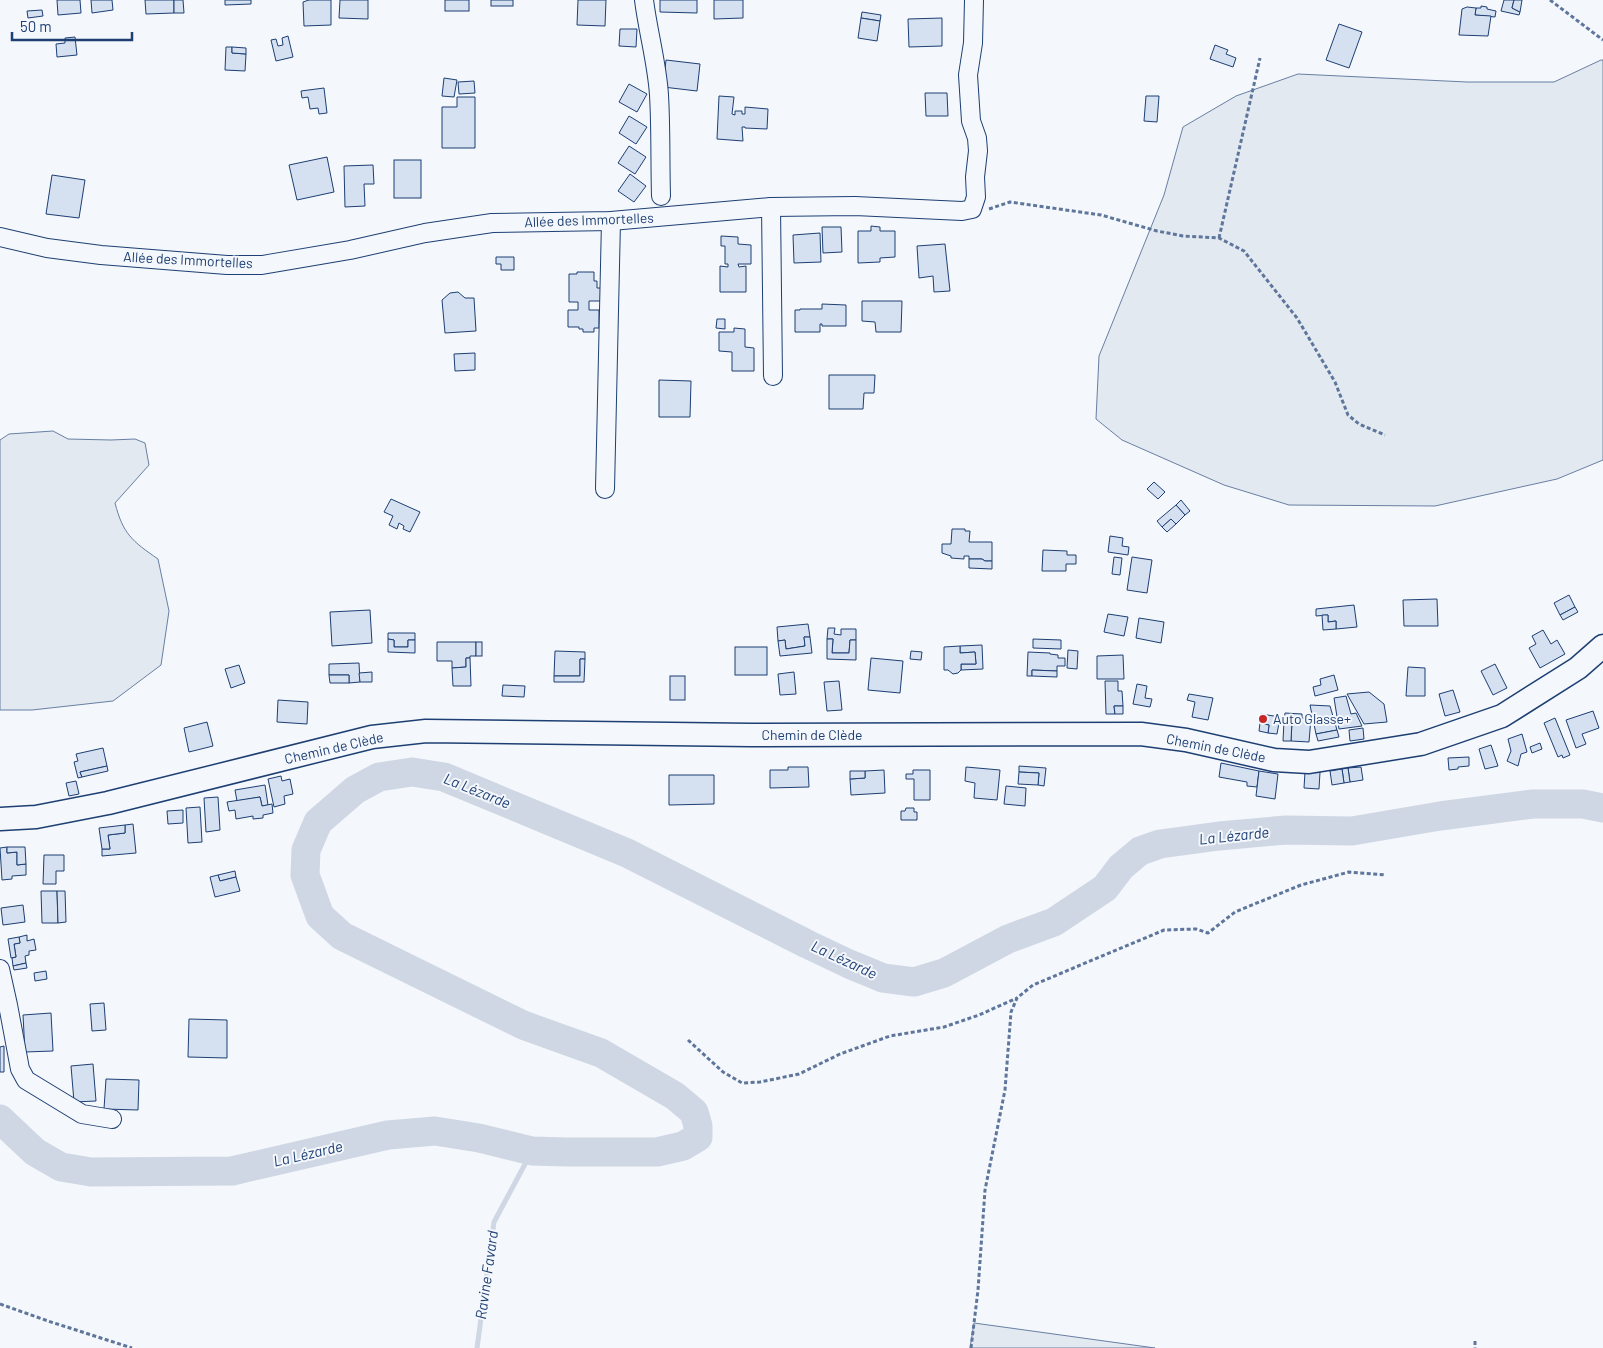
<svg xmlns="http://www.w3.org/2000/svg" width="1603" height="1348" viewBox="0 0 1603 1348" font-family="Barlow,sans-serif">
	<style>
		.green { fill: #e3e9f0; stroke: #687fa3 }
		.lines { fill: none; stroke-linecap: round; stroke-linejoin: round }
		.stream { stroke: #cfd7e4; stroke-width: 5 }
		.river { stroke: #cfd7e4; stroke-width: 29 }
		.building { fill: #d5e0f0; stroke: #1d3f73 }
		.minor-casing { stroke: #1d3f73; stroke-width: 20 }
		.major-casing { stroke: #1d3f73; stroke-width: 25 }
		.path { stroke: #5e769c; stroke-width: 3; stroke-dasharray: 4 2.5; stroke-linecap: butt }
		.minor { stroke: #f4f7fb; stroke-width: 18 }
		.major { stroke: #f4f7fb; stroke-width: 22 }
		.poi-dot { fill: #c62828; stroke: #f4f7fb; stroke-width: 2 }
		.labels { text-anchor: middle; stroke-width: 4; stroke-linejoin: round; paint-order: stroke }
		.street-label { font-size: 14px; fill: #1d3f73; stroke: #f4f7fb }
		.poi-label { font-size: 14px; fill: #1d3f73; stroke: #f4f7fb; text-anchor: start }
		.water-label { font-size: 15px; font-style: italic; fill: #1d3f73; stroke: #f4f7fb }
	</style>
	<rect width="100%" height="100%" fill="#f4f7fb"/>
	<g class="green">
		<polygon points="1601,60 1603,60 1603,460 1557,479 1435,506 1289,505 1224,485 1122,440 1096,419 1099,356 1164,195 1183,127 1236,96 1298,74 1467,82 1554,82"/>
		<path d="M53 431 68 439 111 440 135 439 145 443 149 465 115 503C123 534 132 541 158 559L169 611 161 665 113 701 32 710H0V440L9 434Z"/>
		<polygon points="974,1323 1155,1348 970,1348"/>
	</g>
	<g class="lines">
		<polyline class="stream" points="477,1348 494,1222 532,1151"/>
		<polyline class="river" points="0,1119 35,1152 61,1167 91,1172 232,1171 388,1135 435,1131 479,1138 532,1151 567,1152 657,1152 683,1146 698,1137 698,1126 694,1112 675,1096 601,1053 523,1025 342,936 320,916 305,875 306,850 318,822 355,790 379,777 412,772 444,777 627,853 807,944 849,964 883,978 914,982 944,973 1008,939 1054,922 1105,888 1121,867 1140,851 1160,844 1219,836 1286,830 1352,831 1440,816 1533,804 1583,804 1603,808"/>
	</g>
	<g class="building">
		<polygon points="57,0 80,0 81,13 58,15"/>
		<polygon points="91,0 112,0 113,10 92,13"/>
		<polygon points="145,0 174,0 174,13 146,14"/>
		<polygon points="174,0 183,0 184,13 174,13"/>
		<polygon points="225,0 251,0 251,4 225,5"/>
		<polygon points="309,0 331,0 331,25 304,26 303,2"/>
		<polygon points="340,0 368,0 368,19 339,18"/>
		<rect x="445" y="0" width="24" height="11"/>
		<rect x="491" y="0" width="22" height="6"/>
		<polygon points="578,0 606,0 605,26 577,25"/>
		<polygon points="660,0 697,0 697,13 660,12"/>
		<polygon points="714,0 743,0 743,18 714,19"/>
		<polygon points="1504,0 1514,0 1512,8 1520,12 1519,15 1501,11"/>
		<polygon points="1514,0 1522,0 1520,12 1512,8"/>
		<polygon points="1481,6 1487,7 1487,9 1496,11 1495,17 1475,15 1476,8 1481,8"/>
		<polygon points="1467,7 1476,8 1475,15 1491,16 1488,36 1459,35 1462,9"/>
		<polygon points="42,10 43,16 28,18 27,11"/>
		<polygon points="862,12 881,15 880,21 861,18"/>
		<polygon points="861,18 880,21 877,41 858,38"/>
		<polygon points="942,18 942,46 909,47 908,19"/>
		<polygon points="1339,24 1362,32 1349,68 1326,60"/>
		<polygon points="620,29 637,29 636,47 619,46"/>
		<polygon points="288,36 293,57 276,61 271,40 276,39 278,46 283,45 282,38"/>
		<polygon points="75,37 77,55 57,57 56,44 65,43 65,38"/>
		<polygon points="1215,45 1228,50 1226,54 1236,58 1233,67 1210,59"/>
		<polygon points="226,47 232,47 232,53 246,54 245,71 225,70"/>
		<polygon points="232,47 246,48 246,54 232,53"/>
		<polygon points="666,60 700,64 697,91 663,87"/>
		<polygon points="444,78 457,80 454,97 442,96"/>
		<polygon points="474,81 475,93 459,94 458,82"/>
		<polygon points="629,84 647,94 637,112 619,102"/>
		<polygon points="324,88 327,113 319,114 318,108 310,109 308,97 302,98 301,91"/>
		<polygon points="925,93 947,93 948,116 926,116"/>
		<polygon points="719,96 734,97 732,114 735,115 735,111 742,111 742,114 745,114 745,107 768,109 767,129 745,128 745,127 742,127 743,141 717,139"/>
		<polygon points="1146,96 1159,96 1157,122 1144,121"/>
		<polygon points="457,97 475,97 475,148 442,148 442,107 457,107"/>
		<polygon points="629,116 647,127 636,144 619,133"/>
		<polygon points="629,146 646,157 635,174 618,163"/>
		<polygon points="327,157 334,192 297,200 289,165"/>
		<rect x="394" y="160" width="27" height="38"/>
		<polygon points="373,165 374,184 364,184 365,206 345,207 344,166"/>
		<polygon points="630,174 646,186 634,202 618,191"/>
		<polygon points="52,175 85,180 79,218 46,214"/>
		<polygon points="871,226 880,227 880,231 895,231 895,257 880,258 880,262 858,263 858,231 871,231"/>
		<polygon points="822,227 841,227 842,252 823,253"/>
		<polygon points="820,233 821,262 794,263 793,235"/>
		<polygon points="721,236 738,237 738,244 751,245 751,264 738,264 739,267 746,266 746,292 720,292 720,266 728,267 728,264 725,264 725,246 721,246"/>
		<polygon points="945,244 950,291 934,292 933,276 919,278 917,246"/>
		<polygon points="496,257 514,257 514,270 501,270 501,264 496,264"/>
		<polygon points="577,272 594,272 594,281 597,281 597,288 605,288 605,301 589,301 589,310 599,310 599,328 594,328 594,332 583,332 583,329 579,329 579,327 568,327 568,310 578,310 578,302 569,302 569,274 577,274"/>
		<polygon points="458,292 465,298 474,298 476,331 445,333 442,300 450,293"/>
		<polygon points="862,301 902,301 901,332 876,332 875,322 862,321"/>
		<polygon points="822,304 846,305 846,326 822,326 822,324 820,324 820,332 795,332 795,310 800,310 800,309 822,309"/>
		<polygon points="717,319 725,319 725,329 716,328"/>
		<polygon points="734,328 745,329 745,347 754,348 754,371 732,371 732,352 719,351 719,332 734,332"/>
		<polygon points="475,353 475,370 455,371 454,354"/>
		<polygon points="829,375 875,375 874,393 864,393 863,409 829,409"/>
		<polygon points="659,380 691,381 690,417 659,417"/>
		<polygon points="1154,482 1165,492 1158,499 1147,489"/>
		<polygon points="391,499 420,512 410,532 403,529 404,526 399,523 397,529 389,525 393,516 384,512"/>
		<polygon points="1181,500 1190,511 1185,515 1176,505"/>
		<polygon points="1176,505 1185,515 1176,524 1171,519 1162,527 1157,521"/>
		<polygon points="1171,519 1176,524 1167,532 1162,527"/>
		<polygon points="952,529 965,529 965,531 970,531 969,542 992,542 992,561 985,561 982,559 969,559 969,556 964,556 964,559 951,558 951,556 942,553 942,544 951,544"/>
		<polygon points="1110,536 1123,538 1122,546 1129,547 1128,555 1108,552"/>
		<polygon points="1043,550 1067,551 1067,555 1076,555 1076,564 1066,564 1066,571 1042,571"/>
		<polygon points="1114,557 1122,558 1120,575 1112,574"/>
		<polygon points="1132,557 1152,560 1147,593 1127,590"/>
		<polygon points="969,559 982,559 985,561 992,561 992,569 969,568"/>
		<polygon points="1569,595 1575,607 1560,615 1554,603"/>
		<polygon points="1437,599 1438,626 1404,626 1403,600"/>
		<polygon points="1354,605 1357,627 1336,629 1336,621 1328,622 1328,615 1316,616 1316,609"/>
		<polygon points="1575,607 1578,612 1563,620 1560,615"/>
		<polygon points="370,610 372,643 332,646 330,612"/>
		<polygon points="1108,614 1128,617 1124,636 1104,632"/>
		<polygon points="1322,615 1328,615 1328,622 1336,621 1336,629 1323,630"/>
		<polygon points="1139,618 1164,622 1161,643 1136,638"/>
		<polygon points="808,624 810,637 804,637 805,646 786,649 785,640 778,641 777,627"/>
		<polygon points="828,628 835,628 834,634 841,635 841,629 856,629 856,640 850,640 849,653 832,653 833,639 827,639"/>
		<polygon points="1543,630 1551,644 1557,640 1565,654 1540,668 1529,648 1536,644 1532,636"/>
		<polygon points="388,633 415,633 415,640 408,640 408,647 394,647 394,640 388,639"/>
		<polygon points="804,637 810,637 812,653 780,656 778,641 785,640 786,649 805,646"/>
		<polygon points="388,639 394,640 394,647 408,647 408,640 415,640 415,653 388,652"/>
		<polygon points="827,639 833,639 832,653 849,653 850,640 856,640 856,660 827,659"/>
		<polygon points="1033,639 1061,640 1061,649 1033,648"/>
		<polygon points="437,642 476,642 476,656 470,656 470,658 466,658 466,667 452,668 452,661 437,661"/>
		<rect x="476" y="642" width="6" height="14"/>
		<polygon points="982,645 983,669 961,670 961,664 976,664 975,652 960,653 960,646"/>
		<polygon points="960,646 960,653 975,652 976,664 961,664 961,670 958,673 953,674 948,670 944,670 944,647"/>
		<rect x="735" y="647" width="32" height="28"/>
		<polygon points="1068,650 1078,651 1077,669 1067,668"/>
		<polygon points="555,651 585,652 585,659 580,659 580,676 554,676"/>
		<polygon points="911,651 922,652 921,660 910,659"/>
		<polygon points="1028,652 1050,653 1050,654 1058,655 1058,658 1065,658 1065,666 1057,666 1057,671 1032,670 1032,676 1027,676"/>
		<polygon points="1123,655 1124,679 1097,679 1097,656"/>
		<polygon points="466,658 470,658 471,686 453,686 452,668 466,667"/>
		<polygon points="871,658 903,661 900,693 868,690"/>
		<polygon points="580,659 585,659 584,682 554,682 554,676 580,676"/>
		<polygon points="359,663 360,682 349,683 349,675 329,675 329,664"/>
		<polygon points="1495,664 1507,688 1493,695 1481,671"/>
		<polygon points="239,665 245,683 231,688 225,669"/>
		<polygon points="1408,667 1425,668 1425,696 1406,696"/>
		<polygon points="1032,670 1057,671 1057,677 1032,676"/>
		<polygon points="372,672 372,682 360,682 359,673"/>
		<polygon points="794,672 796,694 780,695 778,674"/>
		<polygon points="329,675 349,675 349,683 330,683"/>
		<polygon points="1334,675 1338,690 1315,696 1313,687 1321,685 1320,679"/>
		<rect x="670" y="676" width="15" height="24"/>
		<polygon points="839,681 842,710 827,711 824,682"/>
		<polygon points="1105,681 1118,681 1118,691 1122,691 1123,706 1114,706 1115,714 1106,714"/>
		<polygon points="1137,684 1147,686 1145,698 1152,699 1150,707 1133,704"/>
		<polygon points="503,685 525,686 524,697 502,696"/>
		<polygon points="1453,690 1460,712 1445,716 1439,694"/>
		<polygon points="1369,692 1384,704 1387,722 1364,724 1347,694"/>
		<polygon points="1189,694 1213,698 1208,720 1192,717 1195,702 1187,700"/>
		<polygon points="1346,696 1351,714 1356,713 1362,726 1339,729 1334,698"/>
		<polygon points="278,700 308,702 307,724 277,722"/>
		<polygon points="1310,705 1330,706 1337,730 1316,734"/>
		<polygon points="1114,706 1123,706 1123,714 1115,714"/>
		<polygon points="1593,711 1599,728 1582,734 1586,744 1576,748 1566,720"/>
		<polygon points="1285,713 1302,714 1302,718 1311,718 1309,742 1291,741 1292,721 1284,721"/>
		<polygon points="1261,714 1280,717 1277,734 1268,733 1269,725 1260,723"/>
		<polygon points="1555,718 1570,755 1563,758 1562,755 1558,757 1544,723"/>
		<polygon points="1284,721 1292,721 1291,741 1283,741"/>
		<polygon points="207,722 213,746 189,752 184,728"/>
		<polygon points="1260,723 1269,725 1268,733 1259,731"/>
		<polygon points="1363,728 1364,739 1350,741 1349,730"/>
		<polygon points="1337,730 1339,737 1318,741 1316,734"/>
		<polygon points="1522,734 1527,752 1521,754 1518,766 1507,761 1511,751 1508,739"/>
		<polygon points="1540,743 1542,749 1532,753 1530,747"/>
		<polygon points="1491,745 1498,766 1485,769 1479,749"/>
		<polygon points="103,748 107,766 80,772 82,777 78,778 74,762 78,761 76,754"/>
		<polygon points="1469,757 1469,766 1458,767 1458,769 1449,770 1448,758"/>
		<polygon points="1221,763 1259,771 1257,787 1247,786 1247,782 1219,777"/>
		<polygon points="107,766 108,771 82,777 80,772"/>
		<polygon points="1019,766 1046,768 1044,786 1038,785 1039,773 1019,772"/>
		<polygon points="788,767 808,767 809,787 770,788 770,770 788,770"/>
		<polygon points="966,767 1000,770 997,800 974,798 975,783 965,781"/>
		<polygon points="1361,767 1363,780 1350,782 1348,768"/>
		<polygon points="1348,768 1350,782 1344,783 1342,769"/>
		<polygon points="1342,769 1344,783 1332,785 1330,771"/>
		<polygon points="884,770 885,793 851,795 850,779 865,778 865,771"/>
		<polygon points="913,770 930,770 930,800 914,800 914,779 906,779 906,774 913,774"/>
		<polygon points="850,771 865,771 865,778 850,779"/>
		<polygon points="1259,771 1278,774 1275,799 1256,796"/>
		<polygon points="1019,772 1039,773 1038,785 1018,784"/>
		<polygon points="1305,772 1320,772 1319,789 1304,788"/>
		<polygon points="669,775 714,775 714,804 669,805"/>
		<polygon points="281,776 282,781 290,779 293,794 284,796 285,804 274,807 268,779"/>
		<polygon points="76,781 79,794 69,796 66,783"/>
		<polygon points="265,785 268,805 262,806 260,797 237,801 235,790"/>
		<polygon points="1006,786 1026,788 1025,806 1004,804"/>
		<polygon points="218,797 220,830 206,832 204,798"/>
		<polygon points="260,797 262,806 272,804 273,813 263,815 263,818 253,819 253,816 236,819 235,810 229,811 227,802"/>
		<polygon points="200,807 202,842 188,843 186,808"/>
		<polygon points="906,808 914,808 914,812 917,812 917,820 901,820 901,811 905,811"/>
		<polygon points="183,810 183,823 168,824 167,811"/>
		<polygon points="133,824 136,853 102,856 102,849 110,849 108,835 125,833 125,825"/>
		<polygon points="125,825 125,833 108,835 110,849 102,849 99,828"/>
		<polygon points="7,847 7,853 17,852 17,865 26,864 26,875 12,876 12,879 2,880 0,848"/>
		<polygon points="7,847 25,847 26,864 17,865 17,852 7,853"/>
		<polygon points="44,855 64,855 64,871 56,871 56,884 43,884"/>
		<polygon points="235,871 236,877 220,881 218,875"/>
		<polygon points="218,875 220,881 236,877 240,891 215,897 210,877"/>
		<polygon points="41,891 57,891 58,923 42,923"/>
		<polygon points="57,891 65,891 66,922 58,923"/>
		<polygon points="23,905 25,922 3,925 1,908"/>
		<polygon points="27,935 27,941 34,939 36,950 29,951 29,955 25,956 26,963 13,966 12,958 16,957 14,944 20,943 19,937"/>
		<polygon points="19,937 20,943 14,944 16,957 11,958 8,939"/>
		<polygon points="26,963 27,968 14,970 13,966"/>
		<polygon points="46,971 47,979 35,981 34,973"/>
		<polygon points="104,1003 106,1030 92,1031 90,1004"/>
		<polygon points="51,1013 53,1051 25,1052 23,1015"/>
		<polygon points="189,1019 227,1020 227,1058 188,1057"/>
		<polygon points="4,1046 4,1072 0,1072 0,1047"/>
		<polygon points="93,1064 96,1101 74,1102 71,1066"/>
		<polygon points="106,1079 139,1080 138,1110 104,1109"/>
	</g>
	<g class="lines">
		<defs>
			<g id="minor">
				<path d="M644 0C648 32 657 63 659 95 661 129 660 163 661 196"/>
				<polyline points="771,207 773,376"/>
				<polyline points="0,237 47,248 101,255 227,265 262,265 350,250 425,233 492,223 611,221 771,207 855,206 962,211 972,209 976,197 975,177 978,151 977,138 971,121 968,75 973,43 974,0"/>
				<polyline points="605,489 611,221"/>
				<polyline points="0,969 8,1005 20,1069 26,1080 82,1114 112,1119"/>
			</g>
			<polyline id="major" points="0,819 36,817 108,803 372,737 426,731 751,735 1141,734 1186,740 1274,760 1309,762 1421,744 1502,716 1578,668 1603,646"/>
		</defs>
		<use href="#minor" class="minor-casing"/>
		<use href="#major" class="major-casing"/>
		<g class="path">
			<polyline points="1550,0 1603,40"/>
			<polyline points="989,209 1010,202 1101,215 1157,231 1183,236 1219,238 1244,251 1297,318 1335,382 1348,415 1359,424 1385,435"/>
			<polyline points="1219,238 1260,58"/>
			<polyline points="688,1040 723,1072 742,1083 760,1082 799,1074 840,1054 890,1036 944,1027 979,1015 1017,998"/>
			<polyline points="0,1304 48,1321 132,1348"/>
			<polyline points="1475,1341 1475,1348"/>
			<polyline points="971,1348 978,1290 985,1190 1005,1090 1011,1012 1017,998 1033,985 1164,930 1196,929 1208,933 1235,912 1301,885 1349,872 1386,875"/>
		</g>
		<use href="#minor" class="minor"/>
		<use href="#major" class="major"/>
	</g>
	<circle class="poi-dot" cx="1263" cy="719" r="5"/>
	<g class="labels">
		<g class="street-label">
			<text transform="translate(589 220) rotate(-2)" y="5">Allée des Immortelles</text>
			<text transform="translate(188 260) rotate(3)" y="5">Allée des Immortelles</text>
			<text x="812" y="740">Chemin de Clède</text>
			<text transform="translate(334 748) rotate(-13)" y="5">Chemin de Clède</text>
			<text transform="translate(1216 748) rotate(11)" y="5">Chemin de Clède</text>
		</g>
		<g class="poi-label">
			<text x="1273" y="724">Auto Glasse+</text>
		</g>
		<g class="water-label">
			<text transform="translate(477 791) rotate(22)" y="5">La Lézarde</text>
			<text transform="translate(1234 836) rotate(-6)" y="5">La Lézarde</text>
			<text transform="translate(844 960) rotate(25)" y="5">La Lézarde</text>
			<text transform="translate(308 1154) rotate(-13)" y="5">La Lézarde</text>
			<text transform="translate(487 1275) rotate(-82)" y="5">Ravine Favard</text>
		</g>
	</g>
	<path d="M12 32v8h120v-8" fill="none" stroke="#1d3f73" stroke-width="2.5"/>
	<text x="20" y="32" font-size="15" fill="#1d3f73" stroke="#f4f7fb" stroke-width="4" paint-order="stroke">50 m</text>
</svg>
